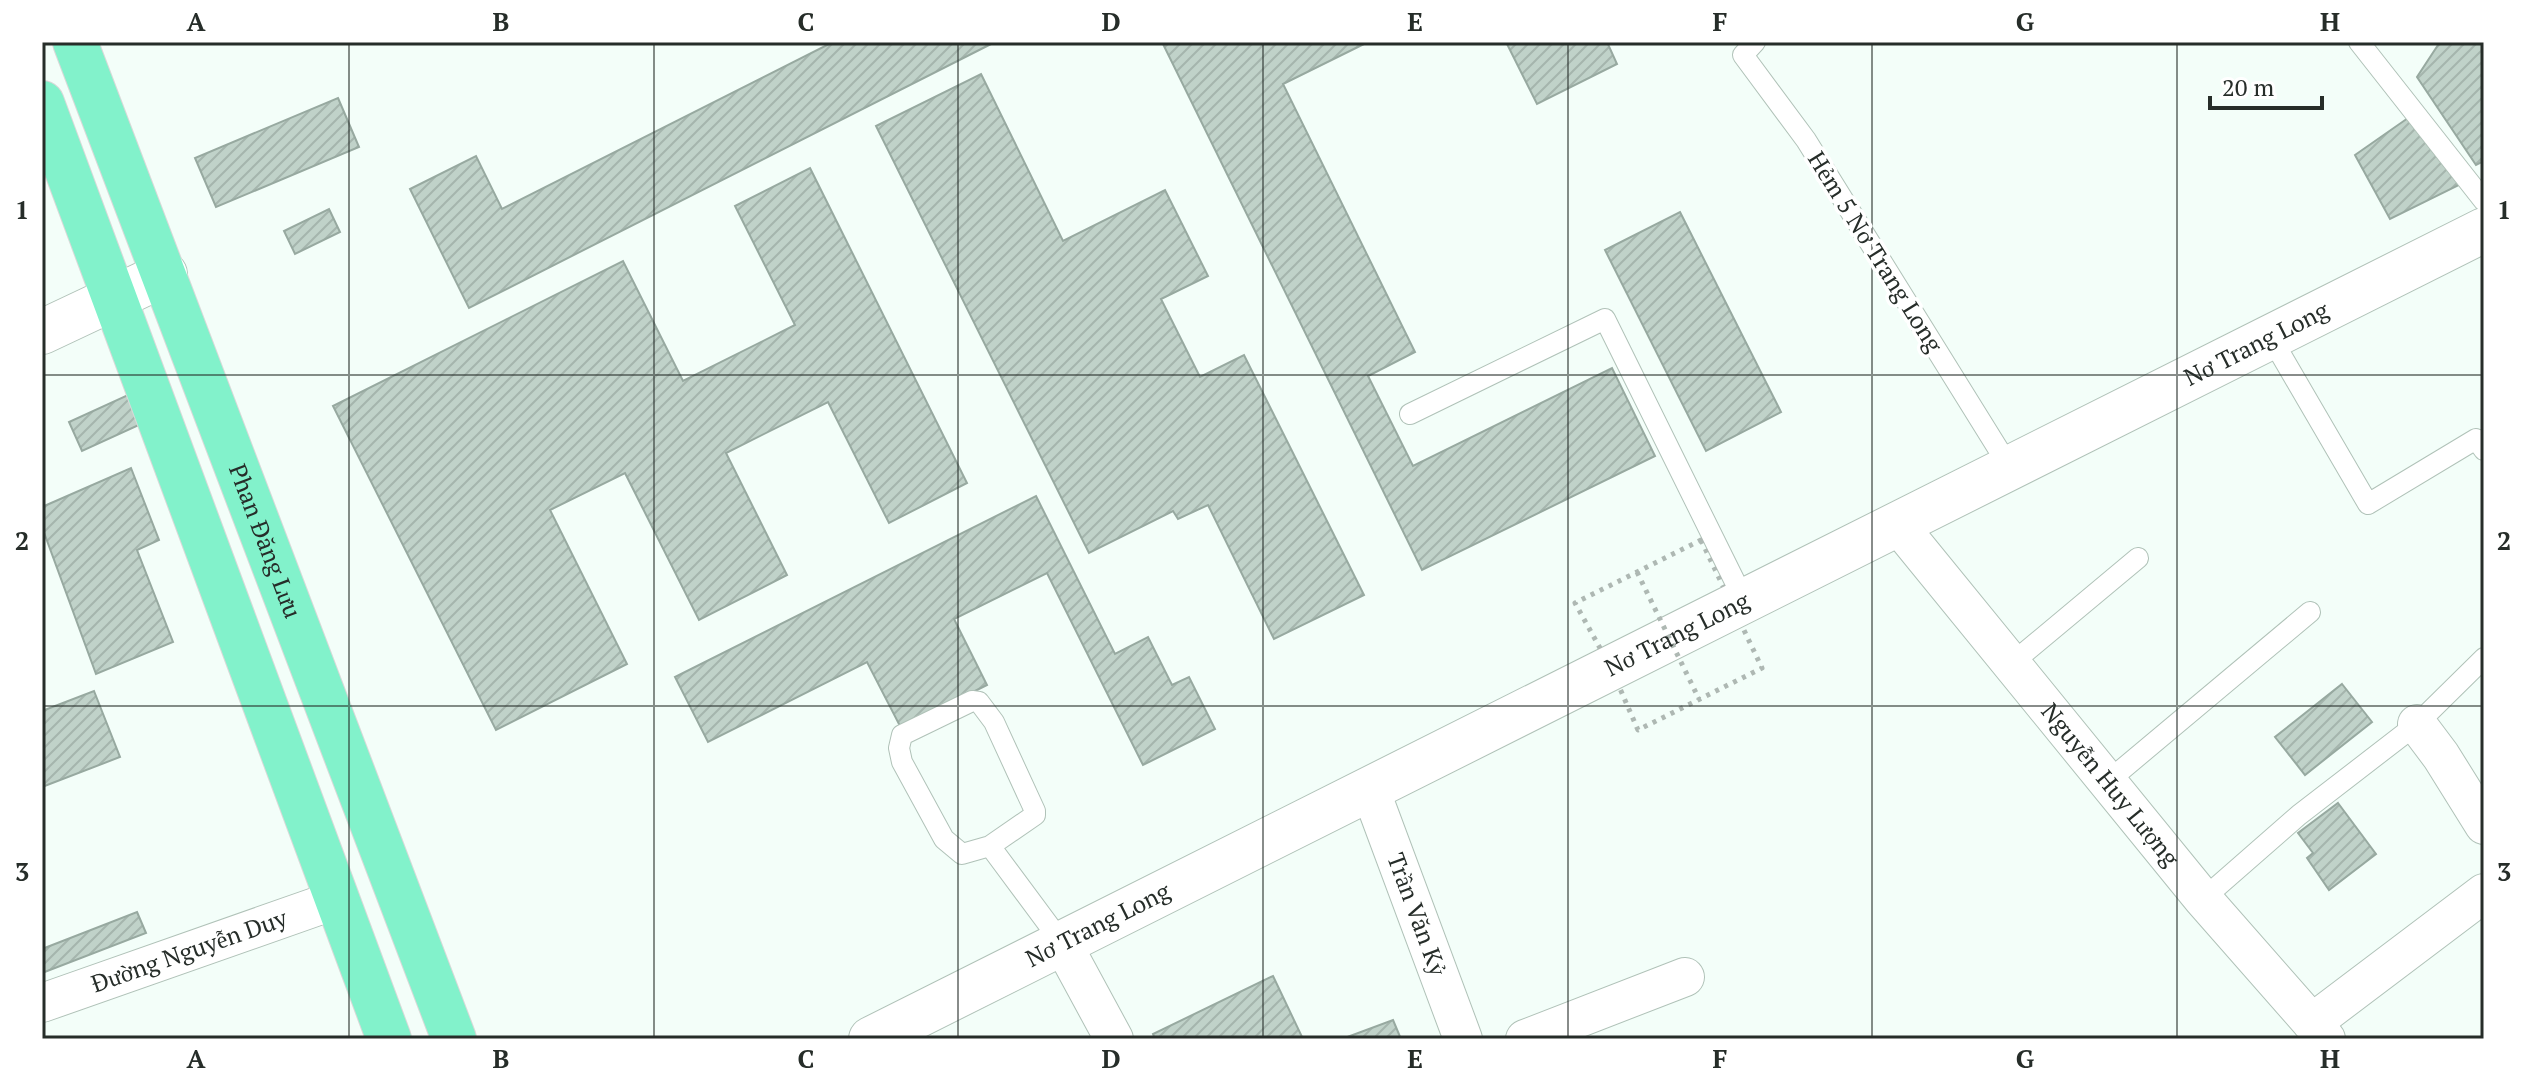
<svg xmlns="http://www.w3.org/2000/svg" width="2526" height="1081" viewBox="0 0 2526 1081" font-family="'PT Serif',serif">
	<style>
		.building { fill: url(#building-hatch); stroke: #97a9a0; stroke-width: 2 }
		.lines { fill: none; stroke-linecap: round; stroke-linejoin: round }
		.lane-casing { stroke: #b0c2b8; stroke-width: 22 }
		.street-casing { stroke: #b0c2b8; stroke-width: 40 }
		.secondary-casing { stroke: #b0c2b8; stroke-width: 46 }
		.primary-casing { stroke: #d8d9d8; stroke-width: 46 }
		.path { stroke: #aeb8b3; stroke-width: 5; stroke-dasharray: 4 6; stroke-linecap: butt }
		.lane { stroke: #fff; stroke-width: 20 }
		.street { stroke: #fff; stroke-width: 38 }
		.secondary { stroke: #fff; stroke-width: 44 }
		.primary { stroke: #82f2cb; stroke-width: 44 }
		.path-bridge { stroke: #aeb8b3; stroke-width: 5; stroke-dasharray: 4 6; stroke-linecap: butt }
		.grid { fill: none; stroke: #262d29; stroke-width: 2; stroke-opacity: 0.55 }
		.labels { text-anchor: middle; stroke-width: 7; stroke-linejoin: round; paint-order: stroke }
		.street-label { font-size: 24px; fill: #262d29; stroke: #fff }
		.neatline { fill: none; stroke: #262d29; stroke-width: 3 }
		.grid-label { font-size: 26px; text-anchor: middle; font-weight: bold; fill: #262d29 }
	</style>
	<defs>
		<pattern id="building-hatch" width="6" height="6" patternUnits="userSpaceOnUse" patternTransform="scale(2)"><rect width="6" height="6" fill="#c0d2c9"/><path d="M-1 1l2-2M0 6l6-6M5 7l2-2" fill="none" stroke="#a5b5ad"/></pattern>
	</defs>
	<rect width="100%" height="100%" fill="#f3fef9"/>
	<g class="building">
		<polygon points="833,42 995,42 469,308 410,189 476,156 502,209"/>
		<polygon points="1162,42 1368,42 1283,84 1415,352 1368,376 1413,466 1612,368 1655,456 1422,570"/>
		<polygon points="1506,42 1607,42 1617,64 1537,104"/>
		<polygon points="2440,42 2484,42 2484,161 2476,165 2417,77"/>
		<polygon points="981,74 1063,241 1165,190 1208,276 1161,299 1200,377 1244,355 1364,595 1274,639 1208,505 1178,519 1173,511 1089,553 876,126"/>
		<polygon points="338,98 359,147 216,207 195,158"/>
		<polygon points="2408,118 2461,184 2390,219 2355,155"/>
		<polygon points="810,168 967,483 889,523 828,402 726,453 787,575 699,620 625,473 550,510 627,664 496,730 333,406 623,261 683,381 795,325 735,206"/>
		<polygon points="329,209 340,232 295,254 284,231"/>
		<polygon points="1680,212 1781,412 1706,451 1605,250"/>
		<polygon points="128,395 141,424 82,451 69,422"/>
		<polygon points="131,468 159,540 137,550 173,642 96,674 42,527 42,507"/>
		<polygon points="1036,496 1115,654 1148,637 1172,685 1189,677 1215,729 1143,765 1047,573 954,619 987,685 901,728 867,662 708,742 675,677"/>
		<polygon points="2342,684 2372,722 2305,775 2275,737"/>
		<polygon points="94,691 120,757 42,787 42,711"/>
		<polygon points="2338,803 2376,854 2329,890 2307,858 2313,853 2298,833"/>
		<polygon points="137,912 146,933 42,973 42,949"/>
		<polygon points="1273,976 1303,1039 1155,1039 1153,1034"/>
		<polygon points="1393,1020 1401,1039 1342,1039"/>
	</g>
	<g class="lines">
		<defs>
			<g id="lane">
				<polyline points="1755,42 1743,55 1806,140 2010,468"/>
				<polyline points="2359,42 2484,201"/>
				<polyline points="2270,336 2368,504 2476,439 2484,450"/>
				<polyline points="1410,414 1605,319 1745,602"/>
				<polyline points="2011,664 2138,558"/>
				<polyline points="2107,782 2310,612"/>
				<polyline points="990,846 1035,815 1035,811 994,722 979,702 972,701 902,735 899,748 902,762 944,839 962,854 990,846 1062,943"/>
				<polyline points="2203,899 2299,815 2417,724 2484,658"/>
			</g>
			<g id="street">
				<path id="s1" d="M1899 526 2203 899 2326 1039"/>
				<polyline points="2417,724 2441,756 2484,825"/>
				<path id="s2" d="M1370 789 1463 1039"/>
				<polyline points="1062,943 1114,1039"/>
				<path id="s3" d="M42 1003 338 899"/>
				<polyline points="2312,1023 2484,893"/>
				<polyline points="1525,1039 1685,977"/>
			</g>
			<g id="secondary">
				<polyline points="42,332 165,274"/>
				<path id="s4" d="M871 1039 2484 230"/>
			</g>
			<g id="primary">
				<path id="s5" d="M75 42 454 1039"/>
				<polyline points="42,103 389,1039"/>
			</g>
		</defs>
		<use href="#lane" class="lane-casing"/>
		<use href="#street" class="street-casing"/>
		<use href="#secondary" class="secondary-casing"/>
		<use href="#primary" class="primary-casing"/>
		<polygon class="path" points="1701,540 1762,668 1638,730 1611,668 1575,603"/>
		<use href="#lane" class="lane"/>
		<use href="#street" class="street"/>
		<use href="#secondary" class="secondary"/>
		<use href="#primary" class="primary"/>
		<polyline class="path-bridge" points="1637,572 1699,699"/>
	</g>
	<path class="grid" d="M349 42V1039M654 42V1039M958 42V1039M1263 42V1039M1568 42V1039M1872 42V1039M2177 42V1039M42 375H2484M42 706H2484"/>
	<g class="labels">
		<g class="street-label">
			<text transform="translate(1875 252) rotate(58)" y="8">Hẻm 5 Nơ Trang Long</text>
			<text dy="8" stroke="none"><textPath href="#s4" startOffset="1550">Nơ Trang Long</textPath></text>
			<text dy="8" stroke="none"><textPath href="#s5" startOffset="534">Phan Đăng Lưu</textPath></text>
			<text dy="8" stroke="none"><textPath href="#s4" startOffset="902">Nơ Trang Long</textPath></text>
			<text dy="8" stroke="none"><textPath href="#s1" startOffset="334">Nguyễn Huy Lượng</textPath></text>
			<text dy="8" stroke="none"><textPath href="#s2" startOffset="134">Trần Văn Kỷ</textPath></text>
			<text dy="8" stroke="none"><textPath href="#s4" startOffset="254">Nơ Trang Long</textPath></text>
			<text dy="8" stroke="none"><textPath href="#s3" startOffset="156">Đường Nguyễn Duy</textPath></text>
		</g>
	</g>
	<rect width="2526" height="1081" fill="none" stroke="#ffffff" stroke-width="88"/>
	<path d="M2210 96v12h112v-12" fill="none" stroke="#262d29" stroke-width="4"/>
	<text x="2222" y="96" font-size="24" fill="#262d29" stroke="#ffffff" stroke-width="6" paint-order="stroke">20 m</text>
	<rect x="44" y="44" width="2438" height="993" class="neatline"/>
	<g class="grid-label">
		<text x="196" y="31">A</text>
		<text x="501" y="31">B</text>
		<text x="806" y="31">C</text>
		<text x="1111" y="31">D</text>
		<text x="1415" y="31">E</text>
		<text x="1720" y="31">F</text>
		<text x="2025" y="31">G</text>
		<text x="2330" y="31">H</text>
		<text x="22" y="219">1</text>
		<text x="2504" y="219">1</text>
		<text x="22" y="550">2</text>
		<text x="2504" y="550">2</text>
		<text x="22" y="881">3</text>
		<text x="2504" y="881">3</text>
		<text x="196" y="1068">A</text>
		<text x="501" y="1068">B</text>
		<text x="806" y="1068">C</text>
		<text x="1111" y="1068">D</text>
		<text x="1415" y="1068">E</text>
		<text x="1720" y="1068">F</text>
		<text x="2025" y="1068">G</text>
		<text x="2330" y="1068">H</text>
	</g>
</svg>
